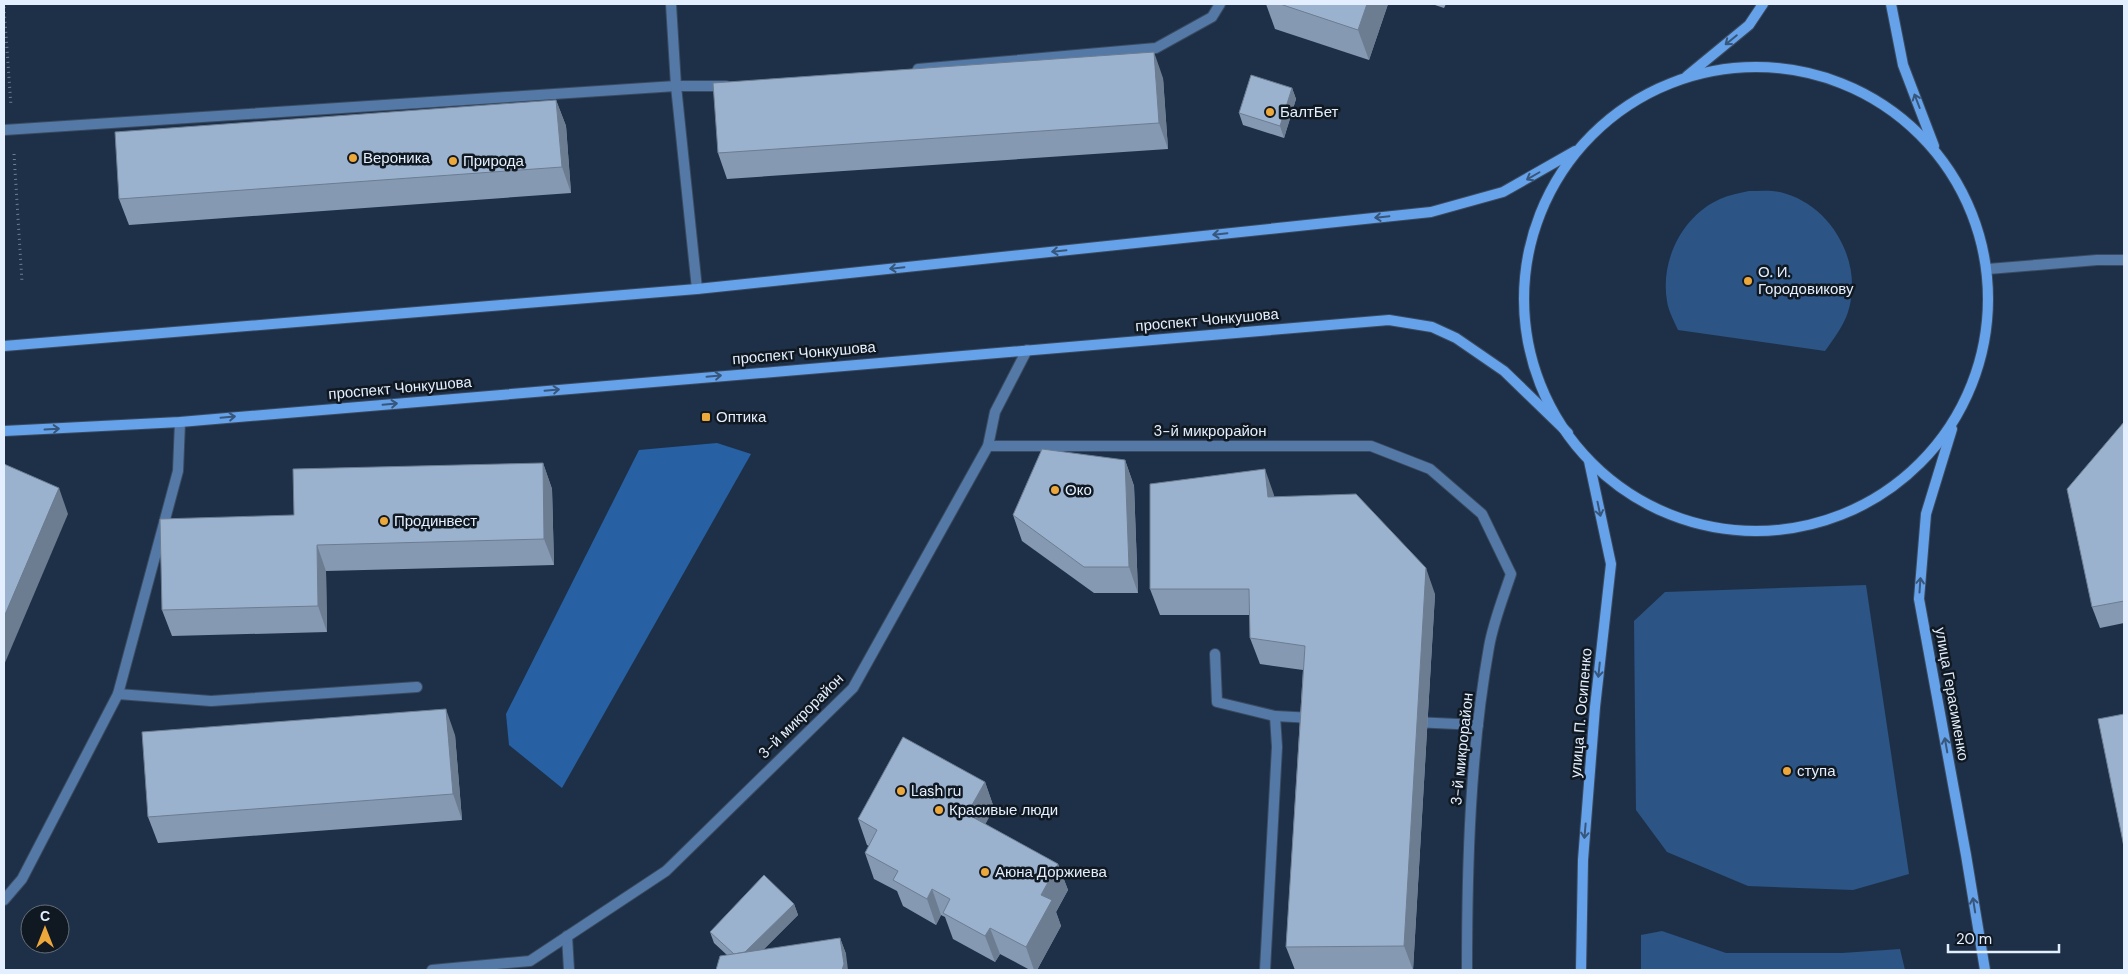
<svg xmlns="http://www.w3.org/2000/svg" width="2128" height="974" viewBox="0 0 2128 974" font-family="'DM Sans',sans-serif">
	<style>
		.green { fill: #2c5484 }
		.forest { fill: #2761a3 }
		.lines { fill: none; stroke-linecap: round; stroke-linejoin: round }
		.lane-casing { stroke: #3a4b61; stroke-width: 12 }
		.street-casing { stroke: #3a4b61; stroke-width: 12 }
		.secondary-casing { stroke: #3a4b61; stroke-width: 12 }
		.path { stroke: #6e7d91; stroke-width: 3; stroke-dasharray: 1 4; stroke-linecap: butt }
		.lane { stroke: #5479a6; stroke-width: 10 }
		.street { stroke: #5479a6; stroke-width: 10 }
		.secondary { stroke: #66a2ea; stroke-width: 10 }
		.wall { fill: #8599b2 }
		.shaded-wall { fill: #6c7d91 }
		.building { fill: #9bb2cf; stroke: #6c7d91 }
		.oneway { stroke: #37567c }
		.poi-dot { fill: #eda83c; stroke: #101822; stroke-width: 2 }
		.labels { text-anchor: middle; stroke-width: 5; stroke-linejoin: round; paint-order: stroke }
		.poi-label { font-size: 15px; fill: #e3effe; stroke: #101822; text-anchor: start }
		.street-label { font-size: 15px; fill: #e3effe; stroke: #101822 }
	</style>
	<rect width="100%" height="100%" fill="#1e3047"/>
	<g class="green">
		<path d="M1749 191C1759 191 1770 190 1780 192 1831 204 1864 262 1848 312 1844 325 1833 340 1825 351L1678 330C1674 321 1668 310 1667 301 1660 261 1682 216 1720 199 1729 195 1740 193 1749 191Z"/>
		<polygon points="1866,585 1909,874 1853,890 1748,886 1667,852 1636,810 1634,621 1665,592"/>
		<polygon points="1662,931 1726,953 1842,953 1900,949 1905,970 1641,970 1641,935"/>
	</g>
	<polygon class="forest" points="717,443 751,454 562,788 509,745 506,714 639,450"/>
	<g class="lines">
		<defs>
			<g id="lane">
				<polyline points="918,69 1156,48 1212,17 1220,4"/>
				<polyline points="4,130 676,86 726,86"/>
				<polyline points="1988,269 2097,260 2124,260"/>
				<path d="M988 446H1371L1430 469 1482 514 1511 574C1503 598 1493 623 1489 647 1470 753 1467 863 1467 970"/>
				<polyline points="1215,654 1217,702 1275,716 1313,718"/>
				<polyline points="118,694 211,701 417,687"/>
				<polyline points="1414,722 1478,725"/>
				<polyline points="4,900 22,879 118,694 178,471 180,422"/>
				<polyline points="567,936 569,970"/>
				<polyline points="432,970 530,961 666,871 853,688 988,446 995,412 1027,350"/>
				<polyline points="1265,970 1277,747 1275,716"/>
			</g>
			<polyline id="street" points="671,4 676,86 697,289"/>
			<g id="secondary">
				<polyline points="1891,4 1903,65 1934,146"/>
				<circle cx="1756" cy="299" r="232"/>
				<polyline points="1687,76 1749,25 1763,4"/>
				<polyline points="4,346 697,289 1431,212 1503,192 1575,151"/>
				<polyline points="1952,429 1926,514 1919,599 1966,855 1985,970"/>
				<polyline points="4,431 180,422 1389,320 1432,327 1456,338 1504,371 1568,433"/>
				<polyline points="1581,970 1583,860 1595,707 1611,564 1589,461"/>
			</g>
		</defs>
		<use href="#lane" class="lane-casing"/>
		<use href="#street" class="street-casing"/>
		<use href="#secondary" class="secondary-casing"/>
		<g class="path">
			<polyline points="4,7 11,106"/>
			<polyline points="14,154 22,282"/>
		</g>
		<use href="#lane" class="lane"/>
		<use href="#street" class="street"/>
		<use href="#secondary" class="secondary"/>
	</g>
	<g class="wall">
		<polygon points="1266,4 1388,4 1369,60 1275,29"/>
		<polygon points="1432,4 1446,4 1444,8"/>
		<polygon points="1163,78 1168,149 727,179 718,153"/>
		<polygon points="1292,88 1296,99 1284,138 1243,125 1239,113"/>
		<polygon points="556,100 566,126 571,193 129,225 119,199"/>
		<polygon points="2124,422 2124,623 2100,628 2092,607"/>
		<polygon points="1125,460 1134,486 1138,593 1094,593 1022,541 1013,515"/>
		<polygon points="543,463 552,489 554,565 326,571 327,632 172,636 162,610 294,515"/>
		<polygon points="1274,495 1274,497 1435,594 1413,970 1295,970 1286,947 1303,670 1260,664 1250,638 1250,615 1160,615 1150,589"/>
		<polygon points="455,735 462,820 158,843 148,817"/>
		<polygon points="985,782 994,808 985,824 1058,864 1068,890 1056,912 1061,926 1037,970 1030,970 1000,954 995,962 953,939 945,917 941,915 936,925 903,906 897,891 874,879 865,853 869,846 867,845 858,819"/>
		<polygon points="794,904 798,915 763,950 840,938 846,954 727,955 714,943 710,932"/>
	</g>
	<g class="shaded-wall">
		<polygon points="1367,4 1388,4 1369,60 1358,30"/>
		<polygon points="1154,52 1163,78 1168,149 1159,123"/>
		<polygon points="1292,88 1296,99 1284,138 1280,126"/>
		<polygon points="556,100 566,126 571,193 562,167"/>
		<polygon points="1125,460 1134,486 1138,593 1129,567"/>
		<polygon points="543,463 552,489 554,565 544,539"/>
		<polygon points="1265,469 1274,495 1277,523 1268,497"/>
		<polygon points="59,488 68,514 4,665 4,617"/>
		<polygon points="317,545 326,571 327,632 318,606"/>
		<polygon points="1426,568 1435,594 1413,970 1404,946"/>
		<polygon points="446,709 455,735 462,820 453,794"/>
		<polygon points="985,782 994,808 977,840 967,814"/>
		<polygon points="1058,864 1068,890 1056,912 1061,926 1037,970 1034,970 1026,947 1041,895"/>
		<polygon points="932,889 941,915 936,925 927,899"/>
		<polygon points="794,904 798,915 743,970 739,958"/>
		<polygon points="990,928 1000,954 995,962 985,936"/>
		<polygon points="840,938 846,954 848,970 842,970"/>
	</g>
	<g class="building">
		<polygon points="1280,4 1367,4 1358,30"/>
		<polygon points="1154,52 1159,123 718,153 713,83"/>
		<polygon points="1251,75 1292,88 1280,126 1239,113"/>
		<polygon points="556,100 562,167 119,199 115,132"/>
		<polygon points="2124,422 2124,601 2092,607 2067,489"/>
		<polygon points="1042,449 1125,460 1129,567 1084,567 1013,515"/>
		<polygon points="543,463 544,539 317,545 318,606 162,610 160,519 294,515 293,469"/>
		<polygon points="4,464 59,488 4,617"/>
		<polygon points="1265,469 1268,497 1356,494 1426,568 1404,946 1286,947 1305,646 1250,638 1249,589 1150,589 1150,484"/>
		<polygon points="446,709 453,794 148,817 142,732"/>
		<polygon points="2124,714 2124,847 2098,719"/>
		<polygon points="903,737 985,782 967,814 1058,864 1041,895 1052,900 1026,947 990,928 985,936 943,913 950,899 932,889 927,899 893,880 898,871 865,853 877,830 858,819"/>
		<polygon points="764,875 794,904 745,952 734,954 710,932"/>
		<polygon points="840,938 844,964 842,970 716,970 720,956"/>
	</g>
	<defs><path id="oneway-shaft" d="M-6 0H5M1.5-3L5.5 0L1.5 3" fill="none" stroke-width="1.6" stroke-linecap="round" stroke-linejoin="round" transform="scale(1.25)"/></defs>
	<g class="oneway">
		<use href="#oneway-shaft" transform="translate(1731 40) rotate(141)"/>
		<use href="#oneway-shaft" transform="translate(1917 101) rotate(-111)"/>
		<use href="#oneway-shaft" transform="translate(1533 176) rotate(150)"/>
		<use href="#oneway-shaft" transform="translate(1382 217) rotate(174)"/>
		<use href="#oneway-shaft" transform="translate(1220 234) rotate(174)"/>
		<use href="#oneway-shaft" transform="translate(1059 251) rotate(174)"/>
		<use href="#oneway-shaft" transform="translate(897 268) rotate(174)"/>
		<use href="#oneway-shaft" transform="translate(714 376) rotate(-5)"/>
		<use href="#oneway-shaft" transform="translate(552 390) rotate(-5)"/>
		<use href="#oneway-shaft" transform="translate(390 404) rotate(-5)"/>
		<use href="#oneway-shaft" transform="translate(228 417) rotate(-5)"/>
		<use href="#oneway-shaft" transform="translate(52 429) rotate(-3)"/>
		<use href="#oneway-shaft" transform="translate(1599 509) rotate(78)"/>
		<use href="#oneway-shaft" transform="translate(1920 585) rotate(-86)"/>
		<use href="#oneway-shaft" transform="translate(1599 670) rotate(96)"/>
		<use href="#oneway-shaft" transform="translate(1946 745) rotate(-100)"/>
		<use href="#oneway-shaft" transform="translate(1585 831) rotate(95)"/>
		<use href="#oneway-shaft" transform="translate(1974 905) rotate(-99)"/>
	</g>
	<g class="poi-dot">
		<circle cx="1270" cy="112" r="5"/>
		<circle cx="353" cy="158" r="5"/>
		<circle cx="453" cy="161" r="5"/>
		<circle cx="1748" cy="281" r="5"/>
		<rect x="701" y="412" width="10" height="10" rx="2.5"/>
		<circle cx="1055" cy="490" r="5"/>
		<circle cx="384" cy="521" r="5"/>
		<circle cx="1787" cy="771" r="5"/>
		<circle cx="901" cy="791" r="5"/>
		<circle cx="939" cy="810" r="5"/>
		<circle cx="985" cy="872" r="5"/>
	</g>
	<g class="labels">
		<g class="poi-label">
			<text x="1280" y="117">БалтБет</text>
			<text x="363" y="163">Вероника</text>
			<text x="463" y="166">Природа</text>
			<text x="1758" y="277">О. И.<tspan x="1758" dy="17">Городовикову</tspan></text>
			<text x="716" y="422">Оптика</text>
			<text x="1065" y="495">Око</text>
			<text x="394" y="526">Продинвест</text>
			<text x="1797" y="776">ступа</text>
			<text x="911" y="796">Lash ru</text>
			<text x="949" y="815">Красивые люди</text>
			<text x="995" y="877">Аюна Доржиева</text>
		</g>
		<g class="street-label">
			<text transform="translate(1207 320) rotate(-5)" y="5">проспект Чонкушова</text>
			<text transform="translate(804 353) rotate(-5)" y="5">проспект Чонкушова</text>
			<text transform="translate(400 388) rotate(-5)" y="5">проспект Чонкушова</text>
			<text x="1210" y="436">3-й микрорайон</text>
			<text transform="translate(1952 694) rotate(80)" y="5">улица Герасименко</text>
			<text transform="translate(1581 713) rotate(-85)" y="5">улица П. Осипенко</text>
			<text transform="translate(801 716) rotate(-45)" y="5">3-й микрорайон</text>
			<text transform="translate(1462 749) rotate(-84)" y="5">3-й микрорайон</text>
		</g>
	</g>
	<rect width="2128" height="974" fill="none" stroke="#e3effe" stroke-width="10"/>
	<g transform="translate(45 929)"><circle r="24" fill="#101822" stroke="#646e7a"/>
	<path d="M0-4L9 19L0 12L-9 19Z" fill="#eda83c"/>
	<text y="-8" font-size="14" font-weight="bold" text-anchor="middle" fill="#e3effe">С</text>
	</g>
	<path d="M1948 944v8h111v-8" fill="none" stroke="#e3effe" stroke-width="2.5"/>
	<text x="1956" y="944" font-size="15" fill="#e3effe" stroke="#101822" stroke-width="4" paint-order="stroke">20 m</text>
</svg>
